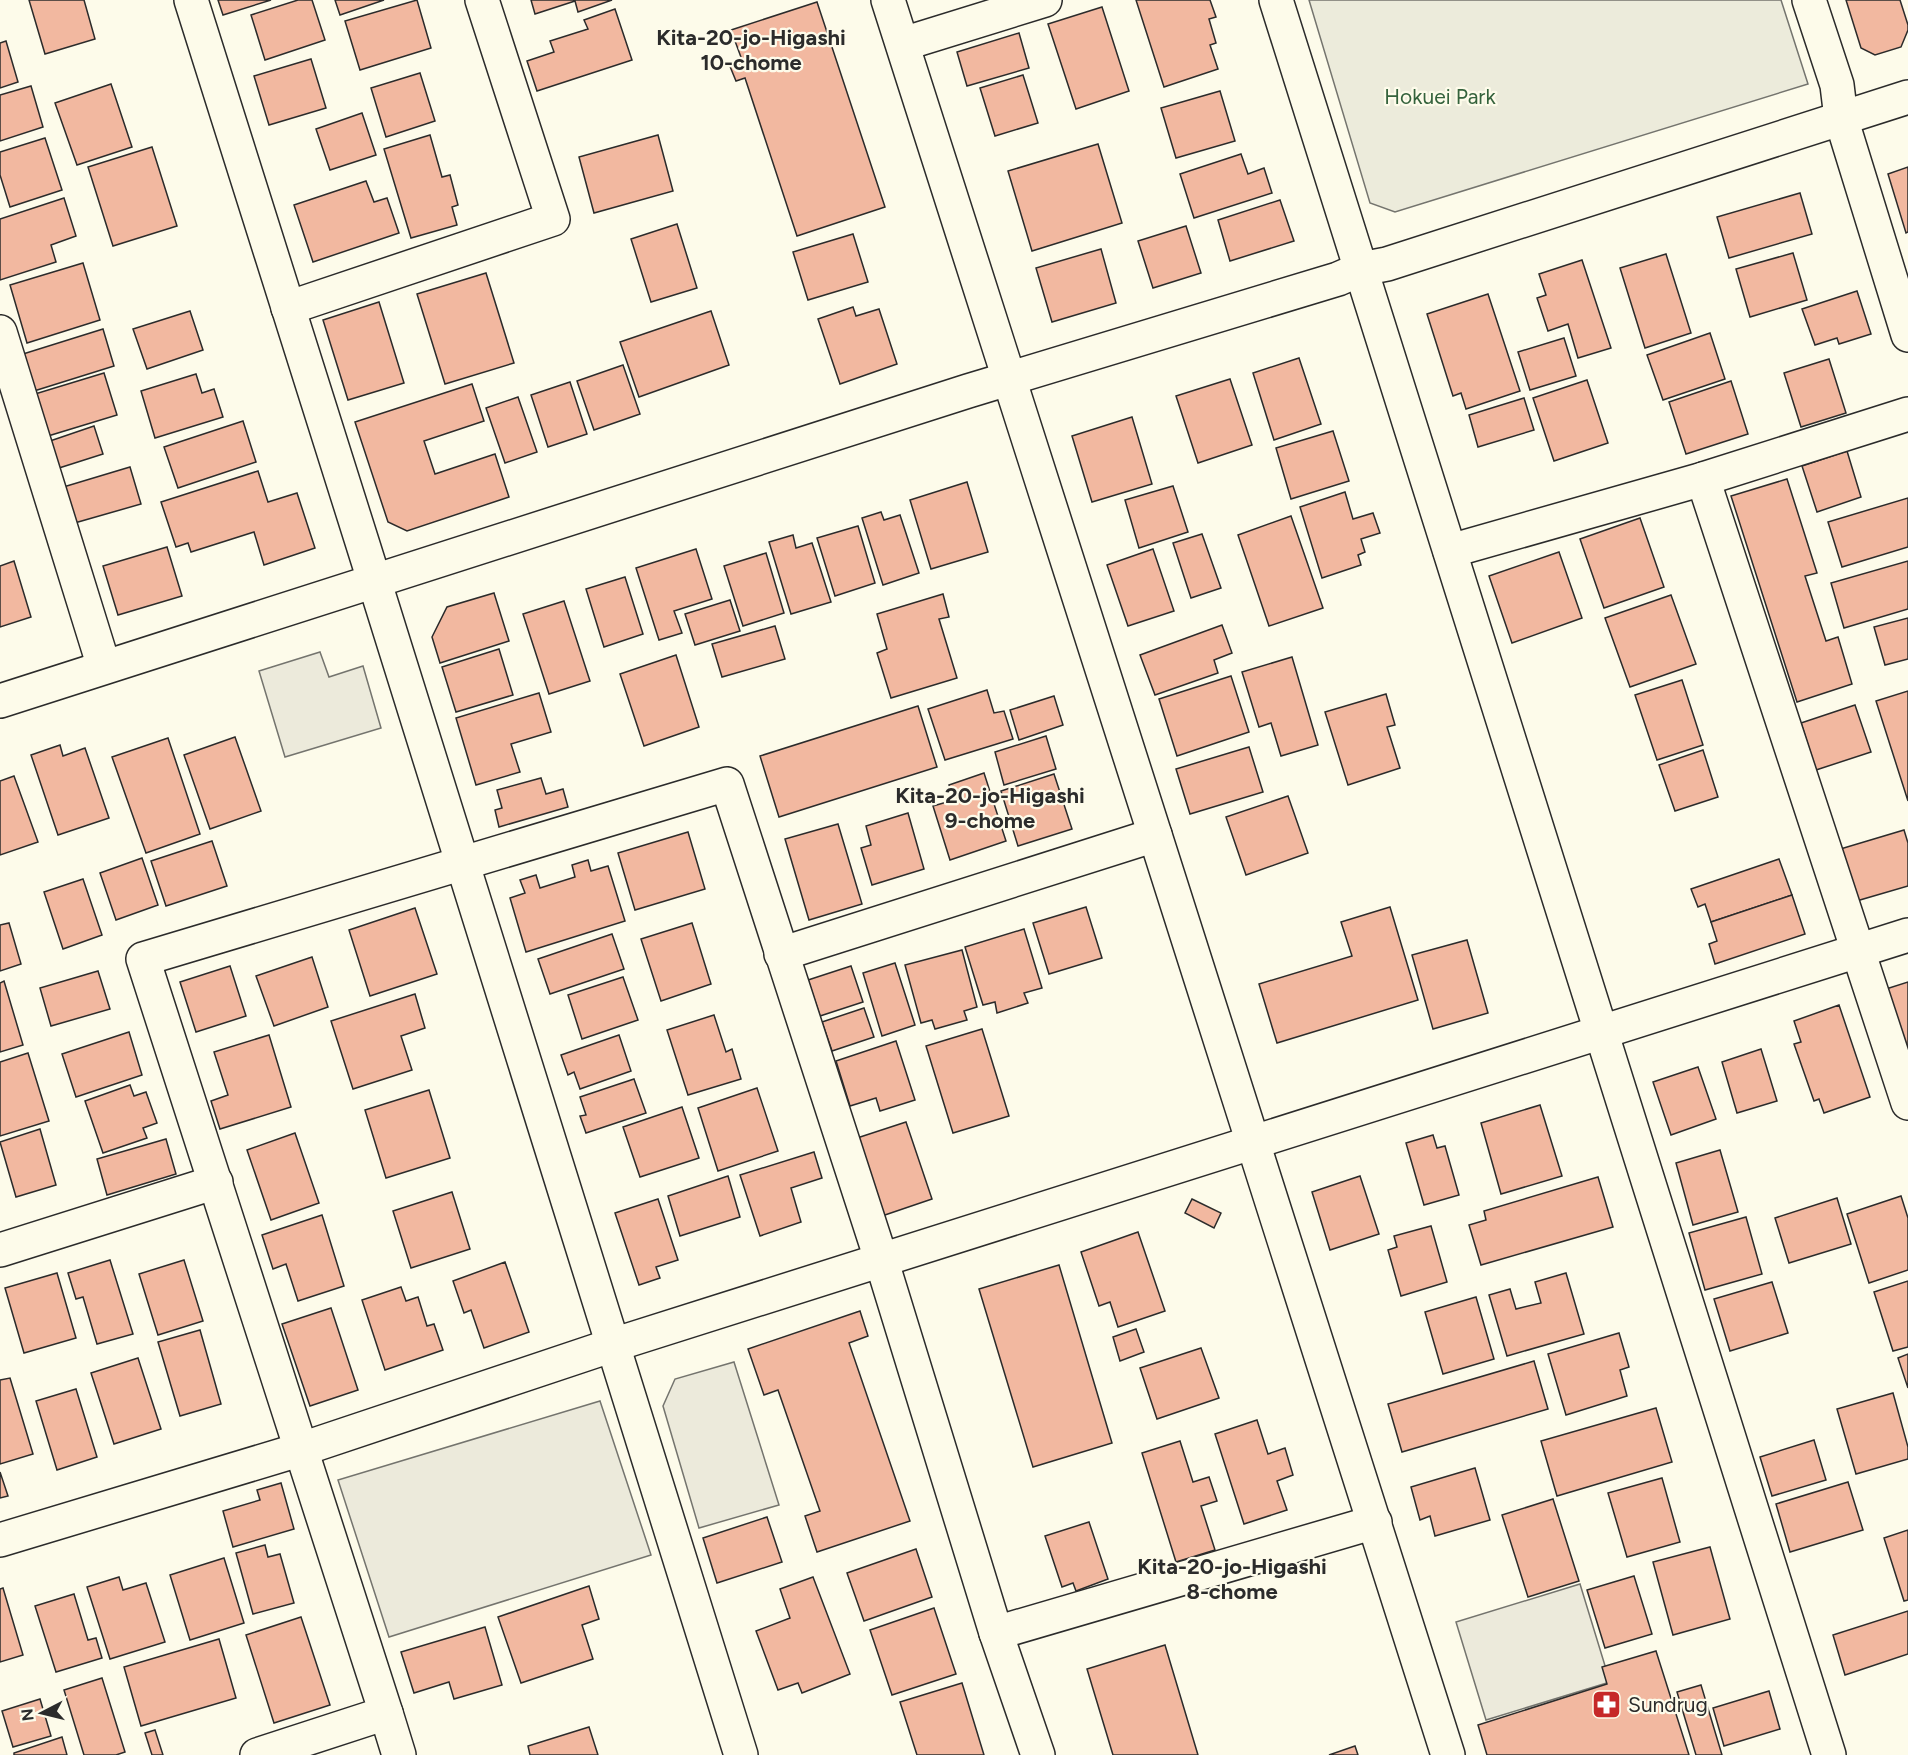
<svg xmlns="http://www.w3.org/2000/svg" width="1908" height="1755" viewBox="0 0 1908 1755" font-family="Figtree,sans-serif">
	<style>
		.green { fill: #ecebdb; stroke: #74746e; stroke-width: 1.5 }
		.parking { fill: #eceadb; stroke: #74746e; stroke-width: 1.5 }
		.building { fill: #f2b8a0; stroke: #2b2b2b; stroke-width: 1.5 }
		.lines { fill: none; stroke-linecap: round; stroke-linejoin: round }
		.street-casing { stroke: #2b2b2b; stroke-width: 36 }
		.street { stroke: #fdfbea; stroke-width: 33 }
		.labels { text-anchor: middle; stroke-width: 4.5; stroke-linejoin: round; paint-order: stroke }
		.park-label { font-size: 21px; fill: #34623c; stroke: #fdfbea }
		.poi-label { font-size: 21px; fill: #2b2b2b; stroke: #fdfbea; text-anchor: start }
		.neighbourhood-label { font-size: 22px; font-weight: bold; fill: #2b2b2b; stroke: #fdfbea }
	</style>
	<rect width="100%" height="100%" fill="#fdfbea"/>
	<polygon class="green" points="1309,0 1781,0 1808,84 1395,212 1370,203"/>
	<g class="parking">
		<polygon points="320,652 329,677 363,666 381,728 285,757 259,671"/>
		<polygon points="734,1362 779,1505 699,1528 663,1406 675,1379"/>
		<polygon points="600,1401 651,1555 389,1637 338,1480"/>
		<polygon points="1580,1584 1610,1682 1486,1720 1456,1622"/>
	</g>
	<g class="building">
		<polygon points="29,0 84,0 95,39 45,54"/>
		<polygon points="218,0 271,0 223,15"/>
		<polygon points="298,0 312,0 325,40 265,60 251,15"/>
		<polygon points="335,0 384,0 340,15"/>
		<polygon points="417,0 431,48 360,70 345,21"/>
		<polygon points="531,0 612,0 578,12 575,1 535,14"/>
		<polygon points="1136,0 1210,0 1216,17 1209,19 1216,43 1210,45 1218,69 1164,87"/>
		<polygon points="1846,0 1900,0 1908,25 1908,30 1901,47 1875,55 1861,48"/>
		<polygon points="817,2 885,207 797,236 745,78 736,81 729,64 742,60 731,30"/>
		<polygon points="1102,7 1129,91 1076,109 1048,24"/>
		<polygon points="615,9 632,60 537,91 527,61 554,52 550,41 588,29 584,20"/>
		<polygon points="1019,33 1029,68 967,86 957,52"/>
		<polygon points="6,41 18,82 0,88 0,43"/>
		<polygon points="311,59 326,108 269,125 254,76"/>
		<polygon points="420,73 435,121 386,137 371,88"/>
		<polygon points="1023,75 1038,123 995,136 980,88"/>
		<polygon points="111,84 132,147 77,165 55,103"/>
		<polygon points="31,86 43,127 0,141 0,95"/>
		<polygon points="1220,91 1235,141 1176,158 1161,108"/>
		<polygon points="362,113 376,155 330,170 316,129"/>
		<polygon points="430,135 442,177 450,175 458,205 452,207 457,225 411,238 384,149"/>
		<polygon points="658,135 673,191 594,213 579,157"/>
		<polygon points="45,138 62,190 10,207 0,175 0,152"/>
		<polygon points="1098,144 1122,223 1032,251 1008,171"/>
		<polygon points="152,147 177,226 113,246 88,167"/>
		<polygon points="1241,154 1248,174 1264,168 1272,193 1194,218 1180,174"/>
		<polygon points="1908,167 1908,232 1906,233 1888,174"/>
		<polygon points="366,181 374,202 387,198 399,233 313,262 294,205"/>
		<polygon points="1800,193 1812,234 1729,258 1717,217"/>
		<polygon points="64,198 76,236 51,245 56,262 0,280 0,219"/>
		<polygon points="1280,200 1294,241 1230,261 1218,220"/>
		<polygon points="677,224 697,288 651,302 631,239"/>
		<polygon points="1186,226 1201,273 1153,288 1138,241"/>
		<polygon points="853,234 868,282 808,300 793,252"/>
		<polygon points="1101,249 1116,303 1052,322 1036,268"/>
		<polygon points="1793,253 1807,300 1750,317 1736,269"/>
		<polygon points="1666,254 1691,333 1645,348 1620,268"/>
		<polygon points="1582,260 1611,348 1578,358 1568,324 1548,331 1537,298 1546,295 1539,274"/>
		<polygon points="83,263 100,320 27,343 10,285"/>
		<polygon points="486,273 514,363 445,384 417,294"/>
		<polygon points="1857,291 1871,334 1839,344 1837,338 1815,345 1802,309"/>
		<polygon points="1488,294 1520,391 1466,409 1461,393 1453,396 1427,314"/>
		<polygon points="379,302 404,383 348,400 323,320"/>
		<polygon points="853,307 856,316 879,309 897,364 840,384 818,319"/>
		<polygon points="190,311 203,350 147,369 133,329"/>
		<polygon points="711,311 729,365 639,397 620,342"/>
		<polygon points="103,329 114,366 34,391 23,354"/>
		<polygon points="1710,333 1725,379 1663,400 1647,355"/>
		<polygon points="1564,338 1576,376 1530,390 1518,352"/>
		<polygon points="1299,358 1321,424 1274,440 1253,373"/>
		<polygon points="1829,359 1846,413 1801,427 1784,373"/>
		<polygon points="623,365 640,414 594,430 577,381"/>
		<polygon points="104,373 117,415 48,436 35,394"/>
		<polygon points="196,374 202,393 214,389 223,417 155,438 141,391"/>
		<polygon points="1230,379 1252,445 1198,463 1176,396"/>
		<polygon points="1587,380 1608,443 1554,461 1533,398"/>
		<polygon points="1731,381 1748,434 1686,454 1669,402"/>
		<polygon points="570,382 587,434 548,447 531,395"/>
		<polygon points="472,384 484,421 424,441 435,474 495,454 509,497 407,531 388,522 355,422"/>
		<polygon points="518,397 537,452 505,463 486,408"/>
		<polygon points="1524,398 1534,430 1478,447 1469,415"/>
		<polygon points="1132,417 1152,484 1092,502 1072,436"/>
		<polygon points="243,421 256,462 178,488 164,447"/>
		<polygon points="94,426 103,454 59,468 50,441"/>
		<polygon points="1333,431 1349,481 1291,499 1276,448"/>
		<polygon points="1847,451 1861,497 1817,512 1802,466"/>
		<polygon points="130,467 141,504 71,524 60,488"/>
		<polygon points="258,471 268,502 297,493 315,548 264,565 254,532 191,552 188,543 176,547 161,502"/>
		<polygon points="1787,479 1817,573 1805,576 1826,641 1838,637 1852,684 1797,702 1731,496"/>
		<polygon points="967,482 988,552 931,569 910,500"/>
		<polygon points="1173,486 1188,532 1139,548 1125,500"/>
		<polygon points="1345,492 1353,519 1373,513 1380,533 1361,539 1365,552 1358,555 1361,565 1322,578 1300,507"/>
		<polygon points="1908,498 1908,547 1842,567 1828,522"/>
		<polygon points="881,512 884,520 900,515 919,573 883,585 862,518"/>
		<polygon points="1291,516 1323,608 1269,626 1238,535"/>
		<polygon points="1640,518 1664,587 1604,608 1580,539"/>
		<polygon points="858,526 875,583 835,596 817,538"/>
		<polygon points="1202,534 1221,588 1191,598 1173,543"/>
		<polygon points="793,535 796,548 812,543 831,602 791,614 769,542"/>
		<polygon points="167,547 182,596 118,615 103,566"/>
		<polygon points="696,549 712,599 674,611 682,633 659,640 636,568"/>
		<polygon points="1153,549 1174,611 1128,626 1107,565"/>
		<polygon points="1559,552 1582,618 1512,643 1489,576"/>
		<polygon points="766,553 784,613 743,626 724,566"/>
		<polygon points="14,561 31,617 0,627 0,566"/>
		<polygon points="1908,561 1908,609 1844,628 1831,583"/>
		<polygon points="625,577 643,634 604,647 586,589"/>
		<polygon points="494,593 509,641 440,663 432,637 447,607"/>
		<polygon points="943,594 949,617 939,619 957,678 891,698 877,653 887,649 877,614"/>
		<polygon points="1671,595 1696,664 1630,687 1605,618"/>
		<polygon points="730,600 740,631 695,645 685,614"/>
		<polygon points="564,601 590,681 549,694 523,614"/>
		<polygon points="1908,618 1908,659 1885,665 1874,627"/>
		<polygon points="1222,625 1232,653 1214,660 1218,673 1155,695 1140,655"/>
		<polygon points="775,626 785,659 722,677 712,644"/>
		<polygon points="499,649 513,695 456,712 442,667"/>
		<polygon points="676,655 699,727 644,746 620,674"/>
		<polygon points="1292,657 1318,745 1281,756 1271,723 1259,727 1242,672"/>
		<polygon points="1231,676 1249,732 1177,756 1159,699"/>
		<polygon points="1682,680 1703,745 1657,760 1635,695"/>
		<polygon points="987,690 994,713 1004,711 1013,739 945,760 928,709"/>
		<polygon points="1908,691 1908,801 1876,701"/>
		<polygon points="539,693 551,732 511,744 520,772 476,785 456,718"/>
		<polygon points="1386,694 1395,725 1387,727 1400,768 1348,785 1325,712"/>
		<polygon points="1054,696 1063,725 1019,740 1010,710"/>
		<polygon points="1855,705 1871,752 1816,770 1801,723"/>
		<polygon points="918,706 937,767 779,817 760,756"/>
		<polygon points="1046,736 1056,769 1004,785 995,752"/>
		<polygon points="235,737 261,811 210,829 184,755"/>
		<polygon points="168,738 200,834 146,853 112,757"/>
		<polygon points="60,745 63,756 85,748 109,818 58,835 31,755"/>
		<polygon points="1249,747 1263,792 1190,814 1176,769"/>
		<polygon points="1703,750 1718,797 1675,811 1659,765"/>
		<polygon points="984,773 1006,841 950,860 933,806 954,800 949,785"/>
		<polygon points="1054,774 1072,829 1018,846 1001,791"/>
		<polygon points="14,776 38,842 0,855 0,781"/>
		<polygon points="541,778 546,794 563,789 568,807 499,827 495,810 502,808 497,790"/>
		<polygon points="1288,796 1308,853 1246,875 1226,817"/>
		<polygon points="908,813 924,869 872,885 861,848 871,845 866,826"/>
		<polygon points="838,824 862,904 809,920 785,839"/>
		<polygon points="1904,830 1908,843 1908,886 1853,902 1837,850"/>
		<polygon points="688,832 705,889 635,910 618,853"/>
		<polygon points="212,841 227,886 166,906 151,861"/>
		<polygon points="142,858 158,905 116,920 100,873"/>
		<polygon points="1779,859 1792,895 1711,922 1705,904 1698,907 1691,889"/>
		<polygon points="588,860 591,871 608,866 625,921 526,952 510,898 525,893 520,880 536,875 540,888 575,877 572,865"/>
		<polygon points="83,879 102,935 63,949 44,892"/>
		<polygon points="1792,895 1805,934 1715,964 1709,944 1717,941 1711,922"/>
		<polygon points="1086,907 1102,958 1049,974 1033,923"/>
		<polygon points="1390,907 1418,1000 1277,1043 1259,984 1352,956 1341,922"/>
		<polygon points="415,908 437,974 370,996 349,930"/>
		<polygon points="9,923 21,964 0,971 0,925"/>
		<polygon points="692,923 711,984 661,1001 641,939"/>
		<polygon points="1024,929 1042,988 1024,993 1028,1003 997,1013 995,1002 983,1005 965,947"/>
		<polygon points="612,934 624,969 550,994 538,959"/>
		<polygon points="1467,940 1488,1013 1433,1029 1412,955"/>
		<polygon points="962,950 977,1007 964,1011 967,1020 935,1029 932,1020 921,1023 905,965"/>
		<polygon points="312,957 328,1007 274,1026 256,976"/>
		<polygon points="895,963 915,1025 882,1036 863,973"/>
		<polygon points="230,966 246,1016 196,1032 180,982"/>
		<polygon points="851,966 863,1002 820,1016 808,980"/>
		<polygon points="98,971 110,1009 51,1026 40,988"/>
		<polygon points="623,977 638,1020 582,1039 568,995"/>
		<polygon points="4,981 23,1045 0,1052 0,983"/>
		<polygon points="1908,982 1908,1058 1886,989"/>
		<polygon points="415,994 425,1028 401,1036 412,1070 353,1089 331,1021"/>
		<polygon points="1839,1005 1870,1097 1824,1113 1819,1099 1814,1101 1794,1044 1801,1042 1794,1021"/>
		<polygon points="864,1008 874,1037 832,1051 822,1022"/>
		<polygon points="714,1015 726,1052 732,1049 741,1079 688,1095 667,1030"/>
		<polygon points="982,1029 1009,1116 953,1133 926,1046"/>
		<polygon points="129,1032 142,1075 76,1097 62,1054"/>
		<polygon points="269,1035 291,1107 220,1129 211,1101 228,1095 214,1052"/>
		<polygon points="619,1035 631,1071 580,1089 574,1072 568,1075 561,1055"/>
		<polygon points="896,1041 915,1100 880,1111 876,1098 850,1106 836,1061"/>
		<polygon points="1761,1049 1777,1101 1737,1113 1722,1062"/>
		<polygon points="28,1053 49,1121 0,1136 0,1062"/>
		<polygon points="1698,1067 1716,1119 1671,1135 1653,1082"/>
		<polygon points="634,1079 646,1113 586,1133 580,1116 586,1115 580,1097"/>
		<polygon points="130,1085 134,1096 146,1092 157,1123 143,1128 147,1138 103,1153 85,1101"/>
		<polygon points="757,1088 778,1151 718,1171 698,1108"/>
		<polygon points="429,1090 450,1158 386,1178 365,1110"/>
		<polygon points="1540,1105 1562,1176 1501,1194 1481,1123"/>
		<polygon points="682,1107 699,1158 640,1177 623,1127"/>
		<polygon points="906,1122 932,1199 879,1217 854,1139"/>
		<polygon points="40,1129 56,1185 16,1197 0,1142"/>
		<polygon points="295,1133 319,1203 271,1220 247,1150"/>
		<polygon points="1433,1135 1437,1148 1445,1146 1459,1195 1424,1205 1406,1143"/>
		<polygon points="166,1139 176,1174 107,1195 97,1159"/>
		<polygon points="1720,1150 1738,1212 1693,1225 1676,1163"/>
		<polygon points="814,1152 822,1178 791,1188 801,1222 760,1236 740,1175"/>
		<polygon points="728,1176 740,1217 680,1236 668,1196"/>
		<polygon points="1360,1176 1379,1234 1330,1250 1312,1192"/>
		<polygon points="1598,1177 1613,1227 1481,1265 1469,1225 1486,1220 1484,1211"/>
		<polygon points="452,1192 470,1249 411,1268 393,1211"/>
		<polygon points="1901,1196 1908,1218 1908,1270 1869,1283 1847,1214"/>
		<polygon points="1837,1198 1851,1244 1789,1263 1775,1218"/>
		<polygon points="658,1199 678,1260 656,1267 660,1278 639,1285 615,1213"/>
		<polygon points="1192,1199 1221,1213 1214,1228 1185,1213"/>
		<polygon points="322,1215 344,1286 298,1301 286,1264 273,1269 262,1235"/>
		<polygon points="1746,1217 1762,1274 1705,1290 1689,1233"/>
		<polygon points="1431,1226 1447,1282 1401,1296 1388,1250 1397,1247 1394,1236"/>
		<polygon points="1138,1232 1165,1311 1118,1327 1110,1302 1099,1306 1081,1252"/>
		<polygon points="110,1260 133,1334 97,1344 83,1297 76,1299 68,1273"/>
		<polygon points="184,1260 203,1321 158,1335 139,1274"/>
		<polygon points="505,1262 529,1332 484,1348 471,1310 464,1313 453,1281"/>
		<polygon points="1059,1265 1112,1443 1033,1467 979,1289"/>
		<polygon points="57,1273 76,1338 24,1353 5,1288"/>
		<polygon points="1566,1273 1584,1334 1507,1356 1489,1295 1510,1289 1516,1309 1541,1303 1535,1282"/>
		<polygon points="1908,1281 1908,1347 1893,1351 1874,1292"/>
		<polygon points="1772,1282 1788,1333 1730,1351 1714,1299"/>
		<polygon points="401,1287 406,1301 418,1297 427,1326 434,1324 443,1350 385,1370 362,1300"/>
		<polygon points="1476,1297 1494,1359 1443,1374 1425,1312"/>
		<polygon points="331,1308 358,1390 310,1406 282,1324"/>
		<polygon points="860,1311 868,1336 849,1343 910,1521 817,1552 805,1516 820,1511 778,1390 764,1395 748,1349"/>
		<polygon points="1136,1329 1144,1352 1120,1361 1113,1337"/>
		<polygon points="200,1330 221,1404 180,1416 158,1342"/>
		<polygon points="1619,1333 1629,1367 1620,1370 1627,1396 1566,1415 1548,1354"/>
		<polygon points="1201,1348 1219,1398 1157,1419 1140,1368"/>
		<polygon points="1908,1354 1908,1388 1898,1358"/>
		<polygon points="138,1358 161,1429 114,1444 91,1373"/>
		<polygon points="1534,1361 1548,1409 1402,1452 1388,1404"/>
		<polygon points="10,1378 33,1454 0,1464 0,1380"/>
		<polygon points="76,1389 97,1457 57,1470 36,1401"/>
		<polygon points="1893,1393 1908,1447 1908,1459 1856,1474 1837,1409"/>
		<polygon points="1656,1408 1672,1462 1557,1496 1541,1441"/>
		<polygon points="1257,1420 1268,1454 1285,1448 1293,1475 1277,1481 1287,1510 1244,1524 1215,1434"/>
		<polygon points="1814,1440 1826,1480 1772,1496 1760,1457"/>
		<polygon points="1180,1441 1193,1482 1209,1477 1217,1501 1201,1506 1215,1550 1176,1562 1142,1453"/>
		<polygon points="1475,1468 1490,1520 1435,1536 1430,1516 1420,1520 1411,1487"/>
		<polygon points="0,1472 8,1496 0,1498"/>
		<polygon points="1662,1478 1680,1542 1627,1557 1608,1493"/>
		<polygon points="1848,1482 1863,1530 1790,1552 1776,1504"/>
		<polygon points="281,1483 294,1529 233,1547 223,1511 260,1500 257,1490"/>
		<polygon points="1553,1499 1579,1581 1528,1597 1502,1515"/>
		<polygon points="767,1517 782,1562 717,1583 703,1538"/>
		<polygon points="1089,1522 1108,1579 1076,1591 1073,1583 1062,1587 1045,1536"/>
		<polygon points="1908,1530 1908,1600 1904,1601 1884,1538"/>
		<polygon points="265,1545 268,1557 280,1554 294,1603 253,1614 236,1553"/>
		<polygon points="1710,1547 1730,1619 1673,1635 1653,1562"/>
		<polygon points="916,1549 932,1597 864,1621 847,1573"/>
		<polygon points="224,1558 244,1623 190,1640 170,1575"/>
		<polygon points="1634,1576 1652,1634 1605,1648 1587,1590"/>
		<polygon points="119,1577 123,1590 146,1583 165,1642 110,1659 87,1587"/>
		<polygon points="813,1577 850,1674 802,1693 798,1683 778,1690 756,1631 790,1618 780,1589"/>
		<polygon points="589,1586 599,1619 582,1625 593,1659 521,1683 498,1617"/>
		<polygon points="3,1588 23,1655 0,1662 0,1589"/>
		<polygon points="74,1594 88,1640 96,1638 102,1658 56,1672 35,1606"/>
		<polygon points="934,1608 956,1674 892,1695 870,1630"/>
		<polygon points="1908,1611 1908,1654 1845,1675 1833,1635"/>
		<polygon points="301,1617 330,1705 274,1723 246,1635"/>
		<polygon points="485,1627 502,1685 454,1699 449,1682 414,1693 401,1652"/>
		<polygon points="219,1639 236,1698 141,1726 124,1667"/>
		<polygon points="1165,1645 1198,1755 1113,1755 1087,1669"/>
		<polygon points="1656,1651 1689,1755 1487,1755 1478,1725 1607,1684 1602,1667"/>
		<polygon points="102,1678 125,1752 116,1755 84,1755 64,1690"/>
		<polygon points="962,1683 984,1755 917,1755 900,1702"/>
		<polygon points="1701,1685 1722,1755 1696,1755 1677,1692"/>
		<polygon points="1769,1691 1780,1729 1724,1746 1713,1708"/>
		<polygon points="40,1699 51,1736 13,1747 2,1711"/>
		<polygon points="589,1727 598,1755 530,1755 528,1746"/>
		<polygon points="155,1730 163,1755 152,1755 145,1733"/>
		<polygon points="62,1737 67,1755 14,1755 14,1753"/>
		<polygon points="1355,1746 1358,1755 1329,1755"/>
	</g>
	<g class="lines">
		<defs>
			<g id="street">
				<polyline points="191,0 364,548 741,1755"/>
				<path d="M888 0C979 279 1066 559 1156 838 1254 1143 1353 1448 1448 1755"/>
				<polyline points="1276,0 1829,1755"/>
				<polyline points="1809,0 1837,85 1841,118 1908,335"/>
				<polyline points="903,44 1045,0"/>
				<polyline points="288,308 553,219 482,0"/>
				<polyline points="0,332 104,667"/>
				<polyline points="1703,479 1908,1103"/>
				<polyline points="1450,551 1703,479 1908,414"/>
				<polyline points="0,701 968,391 1338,279 1361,269 1387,264 1908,97"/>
				<polyline points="781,954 1155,835"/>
				<polyline points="0,1250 216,1182"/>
				<polyline points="0,1540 302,1449 613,1345 1908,935"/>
				<polyline points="996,1633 1375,1522"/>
				<polyline points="386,1713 399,1755"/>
				<polyline points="257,1755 386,1713 143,959 727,784 881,1259 996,1633 1038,1755"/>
			</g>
		</defs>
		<use href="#street" class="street-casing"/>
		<use href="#street" class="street"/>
	</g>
	<defs>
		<symbol id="pharmacy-square" viewBox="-11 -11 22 22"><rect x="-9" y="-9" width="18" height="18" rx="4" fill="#c62828" stroke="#fdfbea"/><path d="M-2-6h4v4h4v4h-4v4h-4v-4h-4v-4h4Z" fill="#fff"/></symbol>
	</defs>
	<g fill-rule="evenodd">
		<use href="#pharmacy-square" x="1590" y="1688" width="33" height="33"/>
	</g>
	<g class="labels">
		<g class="park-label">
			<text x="1440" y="104">Hokuei Park</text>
		</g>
		<g class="poi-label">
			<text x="1628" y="1712">Sundrug</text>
		</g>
		<g class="neighbourhood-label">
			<text x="751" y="45">Kita-20-jo-Higashi<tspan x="751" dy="25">10-chome</tspan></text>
			<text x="990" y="803">Kita-20-jo-Higashi<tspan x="990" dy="25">9-chome</tspan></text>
			<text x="1232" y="1574">Kita-20-jo-Higashi<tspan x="1232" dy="25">8-chome</tspan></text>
		</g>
	</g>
	<g transform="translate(42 1713) rotate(263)" stroke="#fdfbea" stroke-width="4.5" paint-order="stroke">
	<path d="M0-4.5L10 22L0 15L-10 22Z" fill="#2b2b2b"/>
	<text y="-9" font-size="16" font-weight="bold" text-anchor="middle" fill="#2b2b2b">N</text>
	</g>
</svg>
